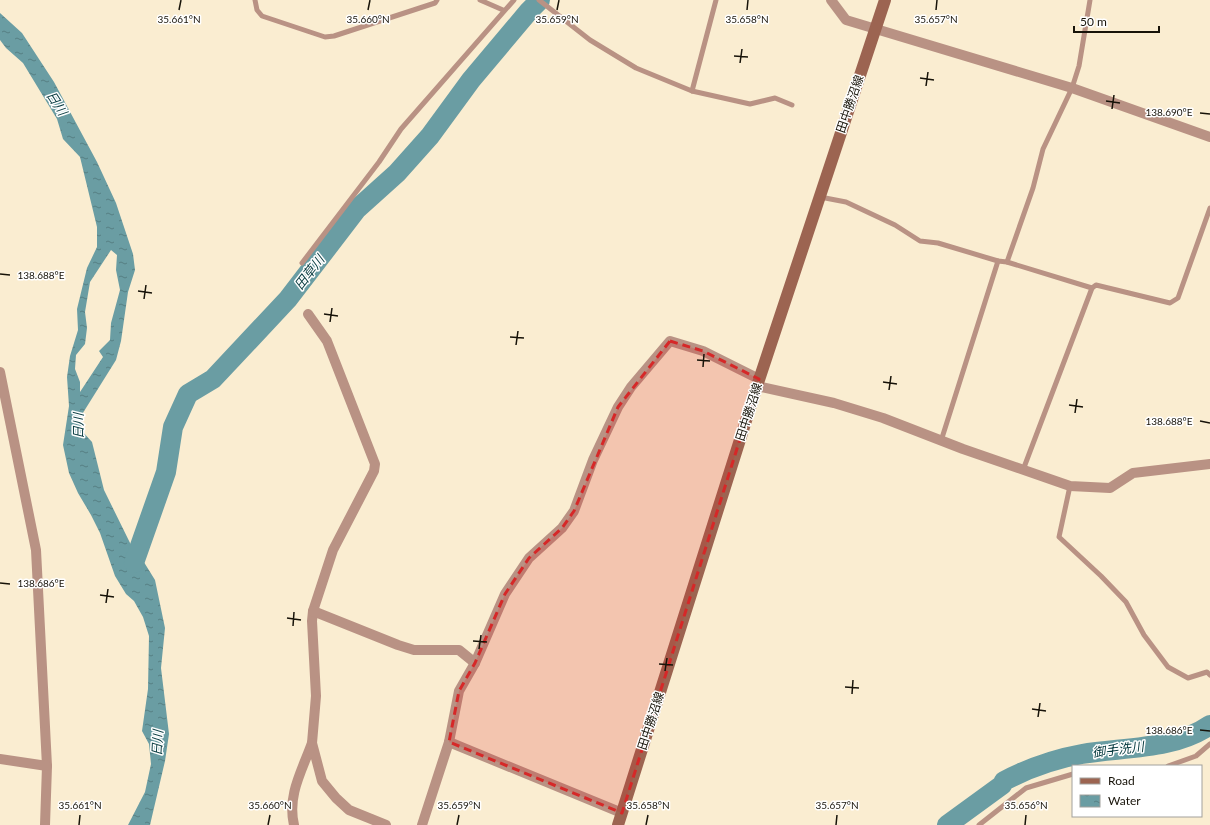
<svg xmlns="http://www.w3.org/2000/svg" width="1210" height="825" viewBox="0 0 1210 825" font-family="Lato,'Noto Sans JP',sans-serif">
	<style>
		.water { fill: url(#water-ripples); fill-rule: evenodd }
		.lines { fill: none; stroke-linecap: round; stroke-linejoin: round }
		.river { stroke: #6a9da3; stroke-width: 20 }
		.lane { stroke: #b99284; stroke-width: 5 }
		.street { stroke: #b99284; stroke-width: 10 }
		.secondary { stroke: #9c6451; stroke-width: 12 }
		.marked { fill: #d62828; fill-opacity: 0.2; stroke: #d62828; stroke-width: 3; stroke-dasharray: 8 5; stroke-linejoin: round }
		.ticks { fill: none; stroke: #171309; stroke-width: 1.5 }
		.labels { text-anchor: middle; stroke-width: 3; stroke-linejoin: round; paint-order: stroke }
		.street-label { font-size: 12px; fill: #171309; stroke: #fff }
		.water-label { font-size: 13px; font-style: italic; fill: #05393e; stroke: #fff }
		.ticks-label { font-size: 10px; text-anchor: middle; fill: #171309; stroke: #fff; stroke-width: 3; stroke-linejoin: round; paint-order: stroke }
	</style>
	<defs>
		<pattern id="water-ripples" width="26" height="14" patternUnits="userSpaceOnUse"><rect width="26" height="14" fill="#6a9da3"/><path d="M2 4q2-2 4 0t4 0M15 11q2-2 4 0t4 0" fill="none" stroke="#567f83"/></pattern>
	</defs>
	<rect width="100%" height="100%" fill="#faedd1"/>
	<path class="water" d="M0 13 22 33 54 82 97 162 116 203 133 254 135 270 128 292 121 341 116 360 81 416 82 431 92 442 104 490 133 549 143 538 142 559 155 580 165 628 161 668 169 734 165 761 150 825H128L145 792 151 764 149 744 142 731 148 689 149 636 143 617 134 601 126 594 115 576 100 533 91 515 78 493 69 473 63 445 69 406 67 377 70 356 78 330 77 309 87 268 97 247V227L80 157 63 139 57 119 23 63 6 48 0 40ZM111 250 117 255 116 270 120 290 111 323 110 340 99 351 103 357 80 392V382L75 369 76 355 85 344 87 328 85 312 90 282Z"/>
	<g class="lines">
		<g class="river">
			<polyline points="134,563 166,472 173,427 188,394 213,379 288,299 357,209 397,173 430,136 471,80 529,11 540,0"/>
			<path d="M947 825 1002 785 1004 781C1029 768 1054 759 1082 754 1124 747 1174 750 1210 725"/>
		</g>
		<g class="lane">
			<polyline points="255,0 257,10 262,16 325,37 334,36 435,3 437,0"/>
			<polyline points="480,0 503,10"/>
			<polyline points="539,0 590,40 636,68 692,91 750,104 775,98 792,105"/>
			<polyline points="692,91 716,0"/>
			<polyline points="820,197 846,202 895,225 920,241 938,243 998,261 1007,262 1092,288 1096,285 1170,303 1178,298 1210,208"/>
			<polyline points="1007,262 1033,188 1043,149 1072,88 1079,66 1090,0"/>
			<polyline points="302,263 379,162 401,129 514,0"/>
			<polyline points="941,441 998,261"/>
			<polyline points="1023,470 1092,288"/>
			<polyline points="1070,486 1059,537 1101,576 1126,602 1144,635 1168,667 1188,678 1207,672 1210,675"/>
			<polyline points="1168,766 1196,756 1210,744"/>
			<polyline points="979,825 1026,788 1073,774"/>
		</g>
		<g class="street">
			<polyline points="831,0 846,20 1072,88 1210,137"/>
			<polyline points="308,314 327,341 375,464 374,471 333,550 313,611 312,621 316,696 312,743 322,781 336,798 349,810 386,825"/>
			<polyline points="0,372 36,550 47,766 45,825"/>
			<polyline points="757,386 834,403 883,418 963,449 1070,486 1110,488 1133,473 1210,464"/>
			<polyline points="313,611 398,645 414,650 459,650 475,663"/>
			<polyline points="449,742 622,813"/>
			<polyline points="0,759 47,766"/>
			<path d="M294 825C287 795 302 771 312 743"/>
			<polyline points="422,825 449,742 459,691 475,663 505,594 529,558 562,528 574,511 593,460 618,407 631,387 670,341 703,351 759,379"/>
		</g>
		<polyline class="secondary" points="618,825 757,386 885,0"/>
	</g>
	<path class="marked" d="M670 341 703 351 759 379 622 813 449 742 459 691 475 663 505 594 529 558 562 528 574 511 618 407Z"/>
	<path class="ticks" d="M179 10 181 0M368 10 370 0M557 10 559 0M747 10 748 0M936 10 937 0M734 56 748 57M740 63 742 49M920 78 934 80M926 86 928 72M1106 101 1120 103M1112 109 1114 95M1200 113 1210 114M0 274 10 275M138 291 152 293M144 299 146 285M324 314 338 316M330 322 332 308M510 337 524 338M516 345 518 331M697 360 710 361M703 367 704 354M883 382 897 384M889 390 891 376M1069 405 1083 407M1075 413 1077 399M1200 421 1210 423M0 583 10 584M100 595 114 597M106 603 108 589M287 618 301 620M293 626 294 612M473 641 487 642M479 649 481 635M659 664 673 665M665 671 667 658M845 687 859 688M852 694 853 680M1032 709 1046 711M1038 717 1040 703M1200 730 1210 731M79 825 80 815M268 825 270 815M457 825 459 815M646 825 648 815M836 825 837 815M1025 825 1026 815"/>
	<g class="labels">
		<g class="street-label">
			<text transform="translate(850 104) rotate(-71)" y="4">田中勝沼線</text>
			<text transform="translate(749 412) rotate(-72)" y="4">田中勝沼線</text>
			<text transform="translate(651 721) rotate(-72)" y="4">田中勝沼線</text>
		</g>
		<g class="water-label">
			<text transform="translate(57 103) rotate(57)" y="5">日川</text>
			<text transform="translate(309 272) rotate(-52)" y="5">田草川</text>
			<text transform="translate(78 426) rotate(-90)" y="5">日川</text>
			<text transform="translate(157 743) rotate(-87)" y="5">日川</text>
			<text transform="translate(1118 749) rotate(-7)" y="5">御手洗川</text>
		</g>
	</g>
	<g class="ticks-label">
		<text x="179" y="23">35.661°N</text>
		<text x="368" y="23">35.660°N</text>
		<text x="557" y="23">35.659°N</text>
		<text x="747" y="23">35.658°N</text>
		<text x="936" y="23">35.657°N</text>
		<text x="1169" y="116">138.690°E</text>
		<text x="41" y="279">138.688°E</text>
		<text x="1169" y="425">138.688°E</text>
		<text x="41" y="587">138.686°E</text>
		<text x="1169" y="734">138.686°E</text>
		<text x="80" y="809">35.661°N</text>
		<text x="270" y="809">35.660°N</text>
		<text x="459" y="809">35.659°N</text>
		<text x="648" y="809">35.658°N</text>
		<text x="837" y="809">35.657°N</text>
		<text x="1026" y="809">35.656°N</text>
	</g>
	<rect x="1072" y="765" width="130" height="52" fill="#ffffff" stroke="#a2a19d"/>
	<rect x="1080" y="778" width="20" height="6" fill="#9c6451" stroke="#a2a19d"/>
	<text x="1108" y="785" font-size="12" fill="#171309">Road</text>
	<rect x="1080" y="795" width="20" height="12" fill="url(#water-ripples)" stroke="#a2a19d"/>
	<text x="1108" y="805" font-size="12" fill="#171309">Water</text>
	<path d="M1074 26v6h85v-6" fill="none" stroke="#171309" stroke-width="2"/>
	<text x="1080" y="26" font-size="12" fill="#171309" stroke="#ffffff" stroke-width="3" paint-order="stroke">50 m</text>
</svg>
